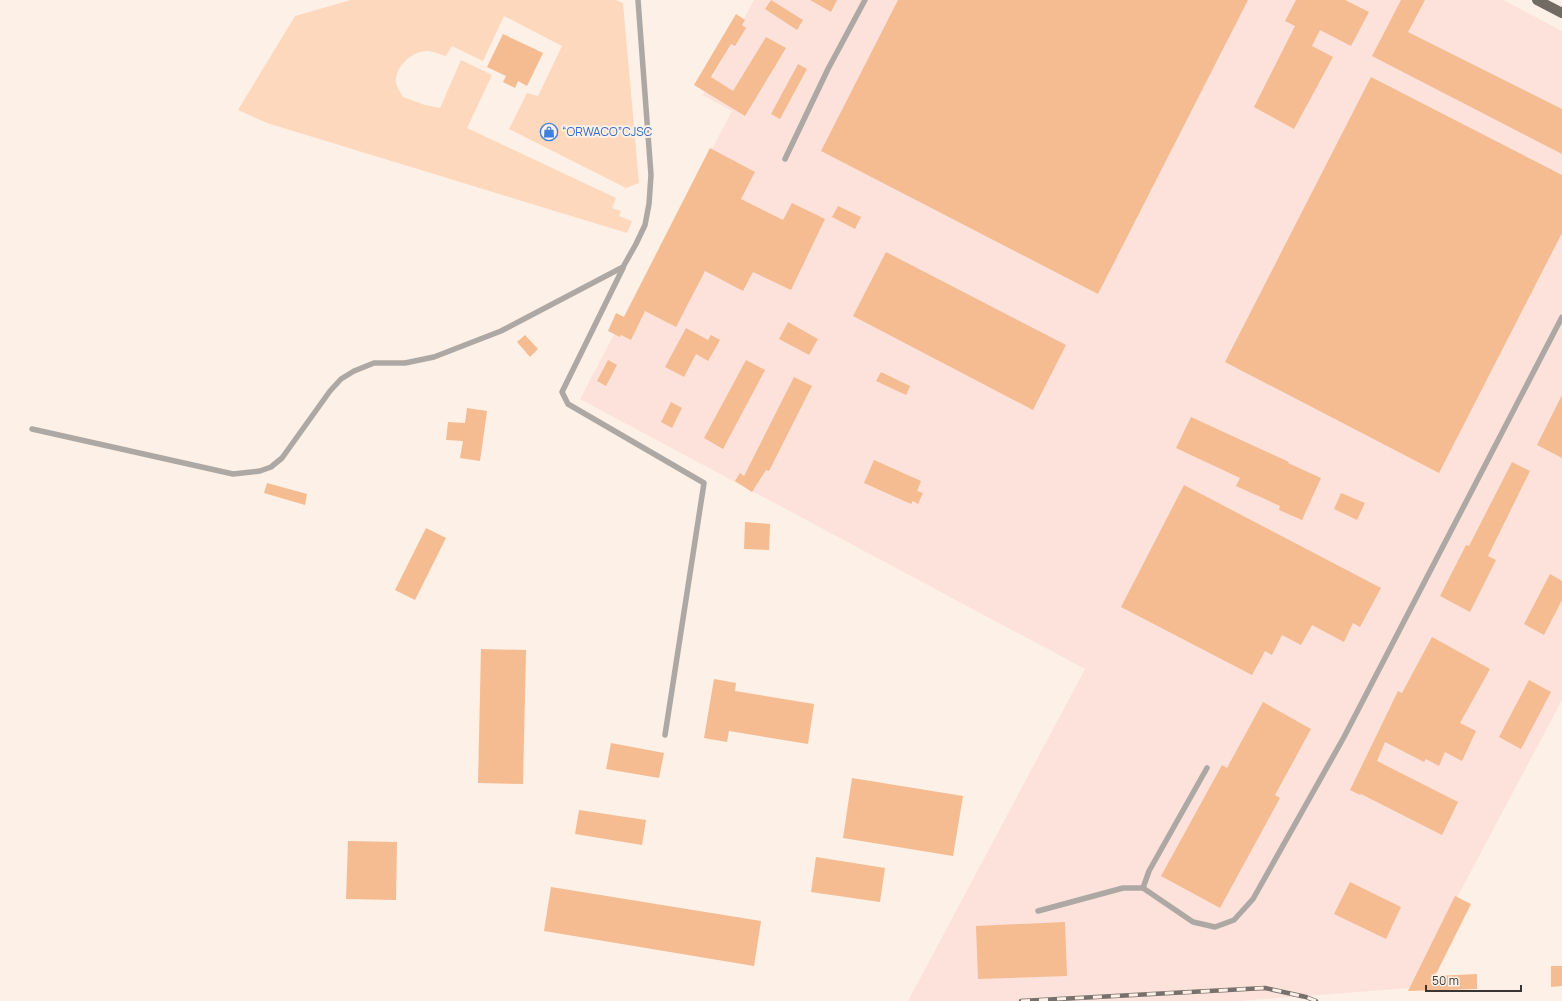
<svg xmlns="http://www.w3.org/2000/svg" width="1562" height="1001" viewBox="0 0 1562 1001" font-family="Manrope,sans-serif">
	<style>
		.industrial { fill: #fce2db }
		.green { fill: #fed8bd }
		.building { fill: #f5bb91 }
		.lines { fill: none; stroke-linecap: round; stroke-linejoin: round }
		.service { stroke: #ada8a4; stroke-width: 5.5 }
		.primary { stroke: #726b63; stroke-width: 10 }
		.rail-casing { stroke: #77706b; stroke-width: 4.5 }
		.rail { stroke: #fcf0e7; stroke-width: 3; stroke-dasharray: 9; stroke-linecap: butt }
		.labels { text-anchor: middle; stroke-width: 4; stroke-linejoin: round; paint-order: stroke }
		.shop-label { font-size: 12px; fill: #366cbe; stroke: #fcf0e7; text-anchor: start }
	</style>
	<rect width="100%" height="100%" fill="#fcf0e7"/>
	<polygon class="industrial" points="754,0 1503,0 1562,31 1562,700 1409,988 1239,1001 908,1001 1085,669 580,399 732,111 703,95"/>
	<path class="green" d="M351 0H615L623 3 639 183 626 188 509 129 527 93 538 96 562 46 504 16 483 61 452 46 446 56C441 55 434 51 428 51 413 50 394 67 396 83 397 87 401 93 403 97L425 105 440 108 461 60 492 75 467 128 616 198 612 208 621 211 619 216 632 221 627 233 267 123 238 110 295 16Z"/>
	<g class="building">
		<polygon points="771,0 803,20 797,30 765,9"/>
		<polygon points="810,0 837,0 831,12"/>
		<polygon points="898,0 1248,0 1098,294 821,151"/>
		<polygon points="1296,0 1345,0 1369,12 1351,46 1320,30 1312,46 1333,57 1294,129 1254,107 1295,26 1285,21"/>
		<polygon points="1401,0 1425,0 1408,32 1562,109 1562,154 1372,56"/>
		<polygon points="736,14 745,20 742,25 746,28 735,46 731,44 711,77 733,91 766,37 786,48 745,116 694,85"/>
		<polygon points="503,34 543,53 527,86 518,81 515,88 503,82 506,76 487,67"/>
		<polygon points="798,64 807,69 780,119 771,114"/>
		<polygon points="1371,77 1562,175 1562,233 1439,473 1225,362"/>
		<polygon points="710,148 755,172 741,199 783,220 792,203 825,219 791,290 753,272 743,291 705,271 676,327 645,311 631,340 621,335 620,337 608,331 616,313 624,317"/>
		<polygon points="838,206 861,217 855,229 832,217"/>
		<polygon points="886,252 1066,345 1033,410 853,316"/>
		<polygon points="788,322 818,339 809,355 779,339"/>
		<polygon points="686,328 708,340 711,335 720,340 708,361 696,354 684,377 665,367"/>
		<polygon points="525,335 538,349 530,357 517,342"/>
		<polygon points="608,360 617,365 606,386 597,381"/>
		<polygon points="746,360 765,370 723,449 704,438"/>
		<polygon points="881,372 910,386 906,395 876,381"/>
		<polygon points="794,377 812,386 769,471 766,470 752,492 735,481 740,473 744,476"/>
		<polygon points="1562,395 1562,458 1537,445"/>
		<polygon points="671,402 682,408 672,428 661,422"/>
		<polygon points="467,408 487,411 480,461 460,458 463,441 446,440 448,422 465,423"/>
		<polygon points="1191,417 1289,462 1288,463 1321,478 1302,520 1279,510 1280,506 1236,486 1240,478 1176,448"/>
		<polygon points="874,460 921,481 917,491 923,493 918,504 913,501 911,504 864,483"/>
		<polygon points="1512,462 1530,471 1488,556 1496,560 1470,612 1440,596 1466,545 1469,546"/>
		<polygon points="267,483 307,494 305,505 264,493"/>
		<polygon points="1184,485 1381,588 1360,627 1353,623 1344,642 1312,625 1301,645 1282,635 1272,655 1265,651 1252,675 1121,607"/>
		<polygon points="1341,493 1365,503 1357,520 1334,509"/>
		<polygon points="745,522 770,524 769,550 744,549"/>
		<polygon points="426,528 446,538 415,600 395,590"/>
		<polygon points="1550,574 1562,581 1562,600 1544,635 1524,624"/>
		<polygon points="1432,637 1490,669 1460,723 1476,731 1462,761 1445,752 1439,766 1426,759 1424,762 1385,742 1377,761 1458,802 1442,835 1361,794 1360,795 1350,790 1398,691 1402,693"/>
		<polygon points="481,649 526,650 523,784 478,783"/>
		<polygon points="714,679 736,683 735,691 814,704 808,744 729,731 727,742 704,738"/>
		<polygon points="1529,680 1551,692 1521,749 1499,737"/>
		<polygon points="1263,702 1311,729 1275,795 1280,798 1220,908 1161,876 1222,765 1227,768"/>
		<polygon points="611,743 664,753 659,778 606,769"/>
		<polygon points="852,778 963,796 953,856 843,838"/>
		<polygon points="579,810 646,820 642,845 575,834"/>
		<polygon points="348,841 397,842 396,900 346,899"/>
		<polygon points="816,857 885,868 880,902 811,892"/>
		<polygon points="1350,882 1401,907 1386,939 1334,914"/>
		<polygon points="551,887 761,921 754,966 544,931"/>
		<polygon points="1455,896 1471,904 1435,976 1477,974 1477,989 1408,991"/>
		<polygon points="1065,922 1067,976 978,979 976,926"/>
		<polygon points="1551,966 1562,966 1562,986 1551,987"/>
	</g>
	<g class="lines">
		<g class="service">
			<polyline points="785,159 828,69 865,0"/>
			<polyline points="623,268 562,392 568,404 704,483 665,735"/>
			<polyline points="32,429 233,474 260,471 271,467 282,458 330,391 341,379 354,371 374,363 405,363 434,357 501,331 623,267 636,244 645,225 649,204 651,175 638,0"/>
			<polyline points="1143,888 1149,871 1207,768"/>
			<polyline points="1038,911 1123,888 1143,888 1193,922 1215,927 1234,920 1253,899 1344,737 1562,317"/>
		</g>
		<polyline class="primary" points="1537,0 1562,13"/>
		<defs>
			<polyline id="rail" points="1021,1001 1265,988 1306,997 1316,1001"/>
		</defs>
		<use href="#rail" class="rail-casing"/>
		<use href="#rail" class="rail"/>
	</g>
	<defs>
		<symbol id="shop-ring" viewBox="-11 -11 22 22"><circle r="9.5" fill="#fcf0e7" stroke="#3f7fe0" stroke-width="1.5"/><path d="M-5-2.5h2.3a2.7 3.5 0 0 1 5.4 0H5L5.5 6h-11ZM-1.5-2.5h3a1.5 2.3 0 0 0-3 0Z" fill="#3f7fe0"/></symbol>
	</defs>
	<g fill-rule="evenodd">
		<use href="#shop-ring" x="539" y="122" width="20" height="20"/>
	</g>
	<g class="labels">
		<g class="shop-label">
			<text x="562" y="136">“ORWACO”CJSC</text>
		</g>
	</g>
	<path d="M1426 985v6h95v-6" fill="none" stroke="#3a3532" stroke-width="2"/>
	<text x="1432" y="985" font-size="12" fill="#3a3532" stroke="#fcf0e7" stroke-width="3" paint-order="stroke">50 m</text>
</svg>
